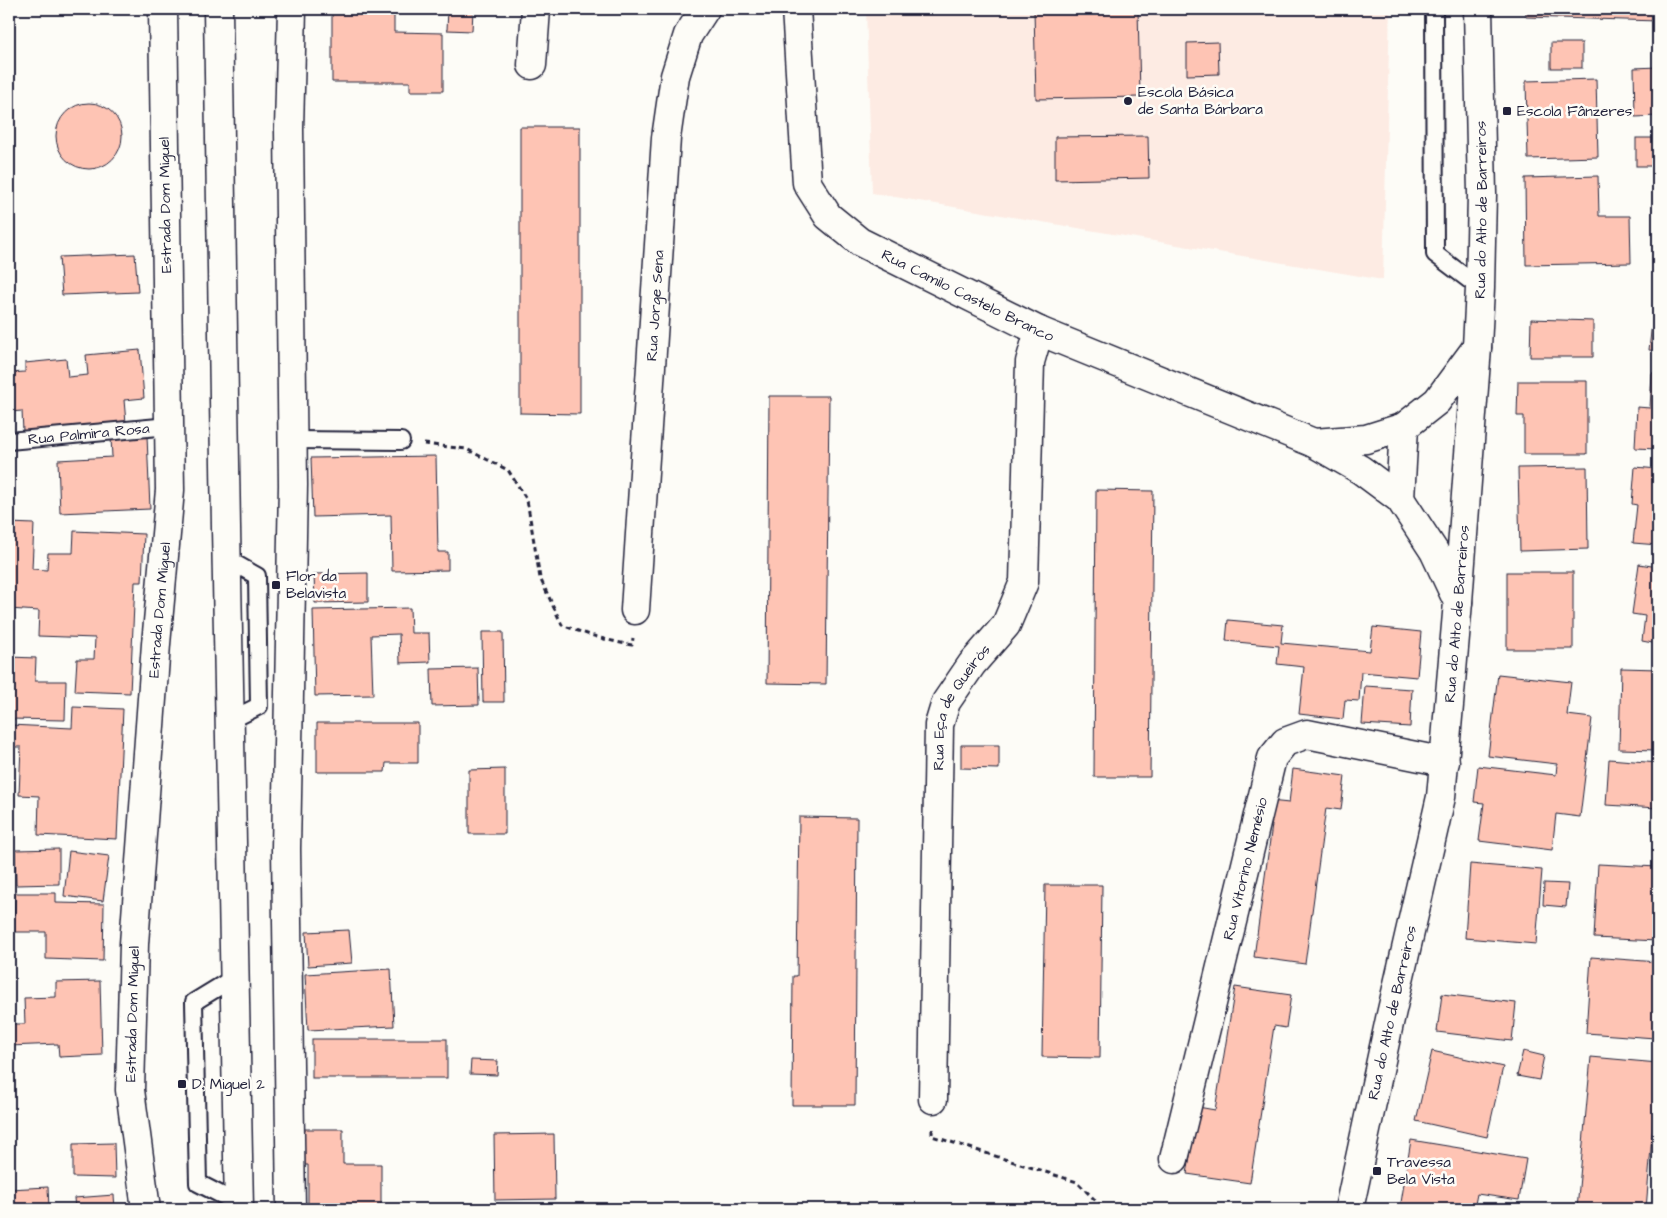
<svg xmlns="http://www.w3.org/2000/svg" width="1667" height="1218" viewBox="0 0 1667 1218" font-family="'Architects Daughter',sans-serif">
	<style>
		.built { fill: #fdebe3 }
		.building { fill: #fec4b4; stroke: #22223b }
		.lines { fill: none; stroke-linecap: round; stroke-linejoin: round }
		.service-casing { stroke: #22223b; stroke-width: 20 }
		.minor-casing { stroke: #22223b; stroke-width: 31 }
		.tertiary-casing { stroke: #22223b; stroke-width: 31 }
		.primary-casing { stroke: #22223b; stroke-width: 31 }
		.path { stroke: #22223b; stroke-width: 3; stroke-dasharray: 5 4; stroke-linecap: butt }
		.service { stroke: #fdfcf7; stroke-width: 16 }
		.minor { stroke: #fdfcf7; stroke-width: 28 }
		.tertiary { stroke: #fdfcf7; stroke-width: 28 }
		.primary { stroke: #fdfcf7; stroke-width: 28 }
		.poi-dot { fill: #22223b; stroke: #fdfcf7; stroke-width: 2 }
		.labels { text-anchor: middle; stroke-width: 5; stroke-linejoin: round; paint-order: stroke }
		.poi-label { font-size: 15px; fill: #22223b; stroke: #fdfcf7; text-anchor: start }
		.street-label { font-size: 15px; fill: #22223b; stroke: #fdfcf7 }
	</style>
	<rect width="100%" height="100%" fill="#fdfcf7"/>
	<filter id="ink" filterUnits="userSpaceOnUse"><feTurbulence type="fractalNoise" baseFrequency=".02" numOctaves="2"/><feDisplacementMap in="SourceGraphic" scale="10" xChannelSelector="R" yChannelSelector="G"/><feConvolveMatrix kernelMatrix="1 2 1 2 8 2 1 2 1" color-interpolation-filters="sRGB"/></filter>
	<g filter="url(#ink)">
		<polygon class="built" points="866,9 1390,9 1383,280 872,193"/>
		<g class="building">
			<polygon points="332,9 394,9 394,32 443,33 443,91 410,91 410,82 332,82"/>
			<polygon points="448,9 473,9 472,31 447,30"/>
			<polygon points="1034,9 1138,9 1140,97 1036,99"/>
			<polygon points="1526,9 1658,9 1658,21 1526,17"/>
			<polygon points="1218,42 1219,74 1187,75 1187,43"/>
			<rect x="1551" y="43" width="31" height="25"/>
			<polygon points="1658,67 1658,116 1635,117 1634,68"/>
			<polygon points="1596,79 1598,157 1528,159 1526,81"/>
			<circle cx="89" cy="136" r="33"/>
			<polygon points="520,127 580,127 580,414 520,413"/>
			<polygon points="1148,136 1149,178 1055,180 1055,137"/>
			<rect x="1636" y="138" width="22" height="28"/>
			<polygon points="1598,176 1599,216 1630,216 1631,263 1526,265 1525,178"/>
			<polygon points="135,254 138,292 62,295 59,257"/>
			<polygon points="1658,269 1658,351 1649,350"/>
			<polygon points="1531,319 1593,321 1593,357 1530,357"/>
			<polygon points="140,350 144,398 124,400 126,423 23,431 22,411 9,412 9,373 25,372 25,363 66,359 68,377 88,375 86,355"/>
			<polygon points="1652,373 1658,373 1658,449 1635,448 1637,407 1650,408"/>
			<polygon points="1518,381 1587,381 1587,454 1524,454 1524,416 1517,416"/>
			<polygon points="769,396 829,396 826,684 767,683"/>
			<polygon points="147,436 150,509 60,513 58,460 112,457 111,437"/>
			<polygon points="436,456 438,552 448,552 448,570 392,571 391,515 313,517 311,458"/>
			<polygon points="1587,467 1588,549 1520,551 1518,468"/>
			<polygon points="1635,467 1658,469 1658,545 1633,543 1637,505 1632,504"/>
			<polygon points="1096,490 1153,491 1150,777 1094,777"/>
			<polygon points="9,523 34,524 32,569 47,570 48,553 73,553 74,531 144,534 142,582 135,582 130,693 75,691 77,659 94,659 95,638 38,636 39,611 9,609"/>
			<polygon points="1639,564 1658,567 1658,644 1642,641 1645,616 1632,614"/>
			<rect x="1507" y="572" width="66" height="77"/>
			<polygon points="368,573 368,602 315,603 314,574"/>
			<polygon points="410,608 411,633 429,633 430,662 400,663 399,634 371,635 373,695 315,696 313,610"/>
			<polygon points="1228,620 1283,625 1281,643 1370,651 1373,627 1421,632 1417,677 1361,672 1359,701 1345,700 1343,719 1299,714 1304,667 1277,664 1279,646 1226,641"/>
			<polygon points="482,632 503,632 504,702 483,702"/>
			<polygon points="9,657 36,658 35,681 66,681 65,720 9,719"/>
			<polygon points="478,668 479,705 432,706 431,669"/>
			<polygon points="1621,668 1658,669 1658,750 1619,749"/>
			<polygon points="1498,674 1571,682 1567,715 1592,718 1580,817 1556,814 1552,850 1479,841 1484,803 1474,802 1478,766 1556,775 1557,764 1488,756"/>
			<polygon points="1365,686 1412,689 1410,727 1362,724"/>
			<polygon points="73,707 123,709 117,839 38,835 39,796 19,795 21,747 9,747 10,725 72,728"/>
			<polygon points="317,723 418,723 418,763 386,763 385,772 317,772"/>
			<polygon points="961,745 999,745 999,769 961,768"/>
			<polygon points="1609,759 1658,763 1658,808 1606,805"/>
			<polygon points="505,769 505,834 469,834 469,770"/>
			<polygon points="1293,769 1345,776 1341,810 1326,808 1305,964 1254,957 1272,825 1266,825 1270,801 1289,803"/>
			<polygon points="799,817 857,818 855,1105 792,1105 793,976 797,976"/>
			<polygon points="59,849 59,884 16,885 15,850"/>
			<polygon points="69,851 109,856 103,901 64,896"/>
			<polygon points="1470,864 1542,870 1536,944 1465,938"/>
			<polygon points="1598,864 1658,867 1658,941 1594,938"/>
			<polygon points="1544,883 1568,884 1566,907 1543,905"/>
			<polygon points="1045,885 1102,885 1100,1058 1042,1057"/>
			<polygon points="15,893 56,893 56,903 104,904 103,961 46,959 46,932 14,932"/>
			<polygon points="349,930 352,963 308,966 306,932"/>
			<polygon points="1591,957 1658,962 1658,994 1655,1038 1586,1033"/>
			<polygon points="391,969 394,1026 308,1030 305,974"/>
			<polygon points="100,981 102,1055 59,1057 58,1044 9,1046 9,1024 25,1024 24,998 56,997 56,982"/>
			<polygon points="1235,987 1291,995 1286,1028 1274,1026 1250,1183 1187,1174 1198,1107 1215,1110"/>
			<polygon points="1442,994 1516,1003 1512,1041 1437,1032"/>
			<rect x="312" y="1039" width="135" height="39"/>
			<polygon points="1432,1051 1503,1067 1487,1137 1416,1121"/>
			<polygon points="1523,1051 1544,1056 1539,1080 1517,1076"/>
			<polygon points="1591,1057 1658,1063 1646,1209 1577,1209"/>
			<polygon points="471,1060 498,1061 497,1075 470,1074"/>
			<polygon points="304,1129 343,1129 343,1164 381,1164 381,1208 308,1208 308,1165 305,1165"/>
			<polygon points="554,1134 555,1199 495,1200 494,1135"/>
			<polygon points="1411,1140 1526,1159 1519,1200 1477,1194 1474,1209 1400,1209"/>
			<polygon points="114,1143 115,1178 73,1177 73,1144"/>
			<polygon points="48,1187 49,1209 9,1209 9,1189"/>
			<polygon points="114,1195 115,1209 75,1209 74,1198"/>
		</g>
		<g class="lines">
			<defs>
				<g id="service">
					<polyline points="1434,9 1435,254 1480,288"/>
					<polyline points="293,440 401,441"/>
					<path id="s1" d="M9 441 169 426"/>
					<polyline points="227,559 257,576 259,706 231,720"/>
					<polyline points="235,977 194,1002 198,1183 239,1204"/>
				</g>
				<g id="minor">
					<path id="s2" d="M796 9 807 183 828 216 860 242 1039 331 1314 443 1361 470 1400 499 1434 551 1458 602"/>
					<polyline points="532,65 536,9"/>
					<polyline points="1314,443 1366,439 1404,427 1437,401 1477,347"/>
					<polyline points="1400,499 1404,427"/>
					<path id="s3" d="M635 610 666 138 675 76 688 35 705 9"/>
					<path id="s4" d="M933 1099 939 725 946 702 972 664 1006 625 1024 582 1030 362 1039 331"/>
					<path id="s5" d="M1174 1159 1272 758 1285 742 1307 734 1445 762"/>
					<path id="s6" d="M146 1209 130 1090 134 944 156 644 170 490 163 9"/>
					<polyline points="291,1209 286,849 293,485 289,129 292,9"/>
				</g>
				<g id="tertiary">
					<path id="s7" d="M1349 1209 1390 1019 1441 797 1458 602 1477 347 1480 288 1482 194 1478 9"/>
				</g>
				<polyline id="primary" points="218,9 226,528 239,1209"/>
			</defs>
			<use href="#service" class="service-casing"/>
			<use href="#minor" class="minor-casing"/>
			<use href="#tertiary" class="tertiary-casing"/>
			<use href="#primary" class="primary-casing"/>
			<g class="path">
				<path d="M424 444 466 449 508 470 527 500 540 578 562 625C585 634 608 641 632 645L633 638"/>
				<polyline points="932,1129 932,1136 1077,1182 1104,1209"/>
			</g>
			<use href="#service" class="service"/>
			<use href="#minor" class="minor"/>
			<use href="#tertiary" class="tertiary"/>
			<use href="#primary" class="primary"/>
		</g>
	</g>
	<g class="poi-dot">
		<circle cx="1128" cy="101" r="5"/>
		<rect x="1502" y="106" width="10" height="10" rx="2.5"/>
		<rect x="271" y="580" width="10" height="10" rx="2.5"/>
		<rect x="177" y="1079" width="10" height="10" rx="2.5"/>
		<rect x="1372" y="1166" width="10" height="10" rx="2.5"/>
	</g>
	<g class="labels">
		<g class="poi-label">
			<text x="1138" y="97">Escola Básica<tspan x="1138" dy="17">de Santa Bárbara</tspan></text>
			<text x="1517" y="116">Escola Fânzeres</text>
			<text x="286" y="581">Flor da<tspan x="286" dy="17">Belavista</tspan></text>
			<text x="192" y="1089">D. Miguel 2</text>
			<text x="1387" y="1167">Travessa<tspan x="1387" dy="17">Bela Vista</tspan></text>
		</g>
		<g class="street-label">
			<text transform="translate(165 205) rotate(-91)" y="5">Estrada Dom Miguel</text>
			<text dy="5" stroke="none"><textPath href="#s7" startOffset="1011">Rua do Alto de Barreiros</textPath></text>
			<text dy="5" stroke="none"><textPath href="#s2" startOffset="375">Rua Camilo Castelo Branco</textPath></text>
			<text dy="5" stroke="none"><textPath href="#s3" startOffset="305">Rua Jorge Sena</textPath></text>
			<text dy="5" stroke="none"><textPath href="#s1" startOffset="80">Rua Palmira Rosa</textPath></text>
			<text dy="5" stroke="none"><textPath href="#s6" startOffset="601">Estrada Dom Miguel</textPath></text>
			<text dy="5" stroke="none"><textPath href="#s7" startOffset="606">Rua do Alto de Barreiros</textPath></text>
			<text dy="5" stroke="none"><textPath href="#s4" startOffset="398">Rua Eça de Queirós</textPath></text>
			<text dy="5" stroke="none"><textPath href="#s5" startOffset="299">Rua Vitorino Nemésio</textPath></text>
			<text dy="5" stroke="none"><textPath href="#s7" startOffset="201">Rua do Alto de Barreiros</textPath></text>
			<text dy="5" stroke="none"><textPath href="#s6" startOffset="196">Estrada Dom Miguel</textPath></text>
		</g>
	</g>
	<rect width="1667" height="1218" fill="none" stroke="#fdfcf7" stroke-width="30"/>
	<rect x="15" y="15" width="1637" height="1188" fill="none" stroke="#22223b" stroke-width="2" filter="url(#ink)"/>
</svg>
